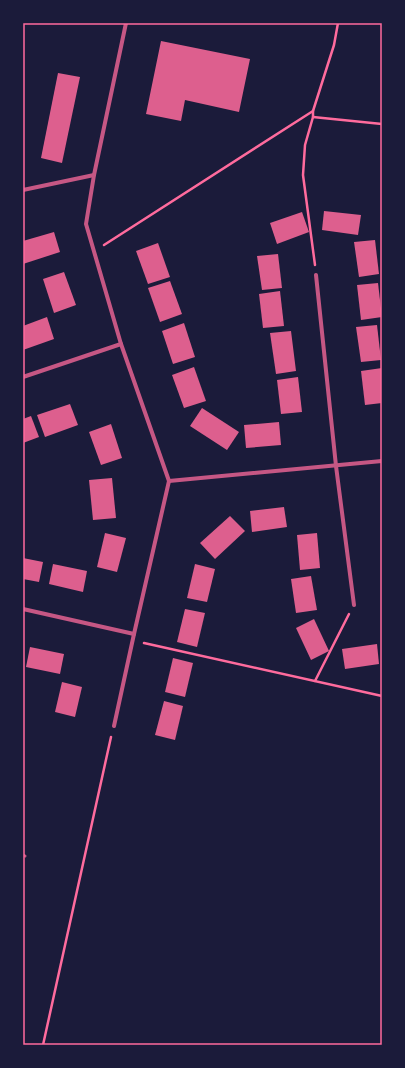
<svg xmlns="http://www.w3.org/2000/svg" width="405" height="1068" viewBox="0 0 405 1068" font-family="Poppins,sans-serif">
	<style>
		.building { fill: #dd5f8e }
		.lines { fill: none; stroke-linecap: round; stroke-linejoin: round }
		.path { stroke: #ff6b9d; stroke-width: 2.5 }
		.service { stroke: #c65784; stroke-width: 3 }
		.minor { stroke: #c65784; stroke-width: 4 }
		.neatline { fill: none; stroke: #ff6b9d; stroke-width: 1.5 }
	</style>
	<rect width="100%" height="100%" fill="#1b1b3a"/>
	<g class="building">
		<polygon points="161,41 250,59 239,112 185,100 181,121 146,114"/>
		<polygon points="58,73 80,77 62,163 41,158"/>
		<polygon points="324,211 361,215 358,235 322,230"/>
		<polygon points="302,212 309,232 277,244 270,223"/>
		<polygon points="54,232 60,252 23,264 23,241"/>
		<polygon points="375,240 379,274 359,277 354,242"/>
		<polygon points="158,243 170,277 148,284 136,251"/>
		<polygon points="278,254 282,288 262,290 257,256"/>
		<polygon points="64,272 76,305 54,313 43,279"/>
		<polygon points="170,281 182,314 160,322 148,288"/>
		<polygon points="378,283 382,317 361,320 357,285"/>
		<polygon points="280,291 284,326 263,328 259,294"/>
		<polygon points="47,317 54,339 23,350 23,326"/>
		<polygon points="184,323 195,357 173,364 162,331"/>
		<polygon points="377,325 381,360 361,362 356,327"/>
		<polygon points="291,331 296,371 276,374 270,333"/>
		<polygon points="194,367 206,401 184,408 172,375"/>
		<polygon points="382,368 382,403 365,405 361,371"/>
		<polygon points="298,377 302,412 281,414 277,380"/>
		<polygon points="70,404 78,425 45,437 37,415"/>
		<polygon points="202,408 239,432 227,450 190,426"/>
		<polygon points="31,416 39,437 23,443 23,419"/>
		<polygon points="279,422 281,445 246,448 244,425"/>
		<polygon points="111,424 122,458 101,465 89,432"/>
		<polygon points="112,478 116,518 93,520 89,480"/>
		<polygon points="284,507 287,527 252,532 250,511"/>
		<polygon points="230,516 245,531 215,559 200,543"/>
		<polygon points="105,533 126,538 117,572 97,567"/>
		<polygon points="317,533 320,568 300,570 297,535"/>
		<polygon points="23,558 43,562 39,582 23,579"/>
		<polygon points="53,564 87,571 83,592 49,584"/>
		<polygon points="195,564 215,569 207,602 187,598"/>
		<polygon points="311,576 317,610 296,613 291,579"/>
		<polygon points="185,609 205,613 197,647 177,642"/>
		<polygon points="314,619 329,651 311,660 296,628"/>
		<polygon points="377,644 379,664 345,669 342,649"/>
		<polygon points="30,647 64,654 60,674 26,667"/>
		<polygon points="173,658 193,663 185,697 165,692"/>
		<polygon points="62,682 82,687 75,717 55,712"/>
		<polygon points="164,701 183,706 175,740 155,735"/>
	</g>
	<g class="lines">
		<g class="path">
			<polyline points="313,117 382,124"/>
			<polyline points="104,245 313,111"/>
			<polyline points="315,265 303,175 305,145 313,117 313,111 334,45 338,23"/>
			<polyline points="144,643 382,696"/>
			<polyline points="315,681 349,614"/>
			<polyline points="43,1045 111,737"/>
		</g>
		<polyline class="service" points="23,855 25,856"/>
		<g class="minor">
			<polyline points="23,190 94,175"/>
			<polyline points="316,275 336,466 354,605"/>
			<polyline points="23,377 121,344"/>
			<polyline points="169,481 382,461"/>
			<polyline points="23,609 134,634"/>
			<polyline points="114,726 134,634 169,481 121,344 86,224 94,175 126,23"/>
		</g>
	</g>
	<rect width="405" height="1068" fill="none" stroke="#1b1b3a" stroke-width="48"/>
	<rect x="24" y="24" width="357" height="1020" class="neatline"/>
</svg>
